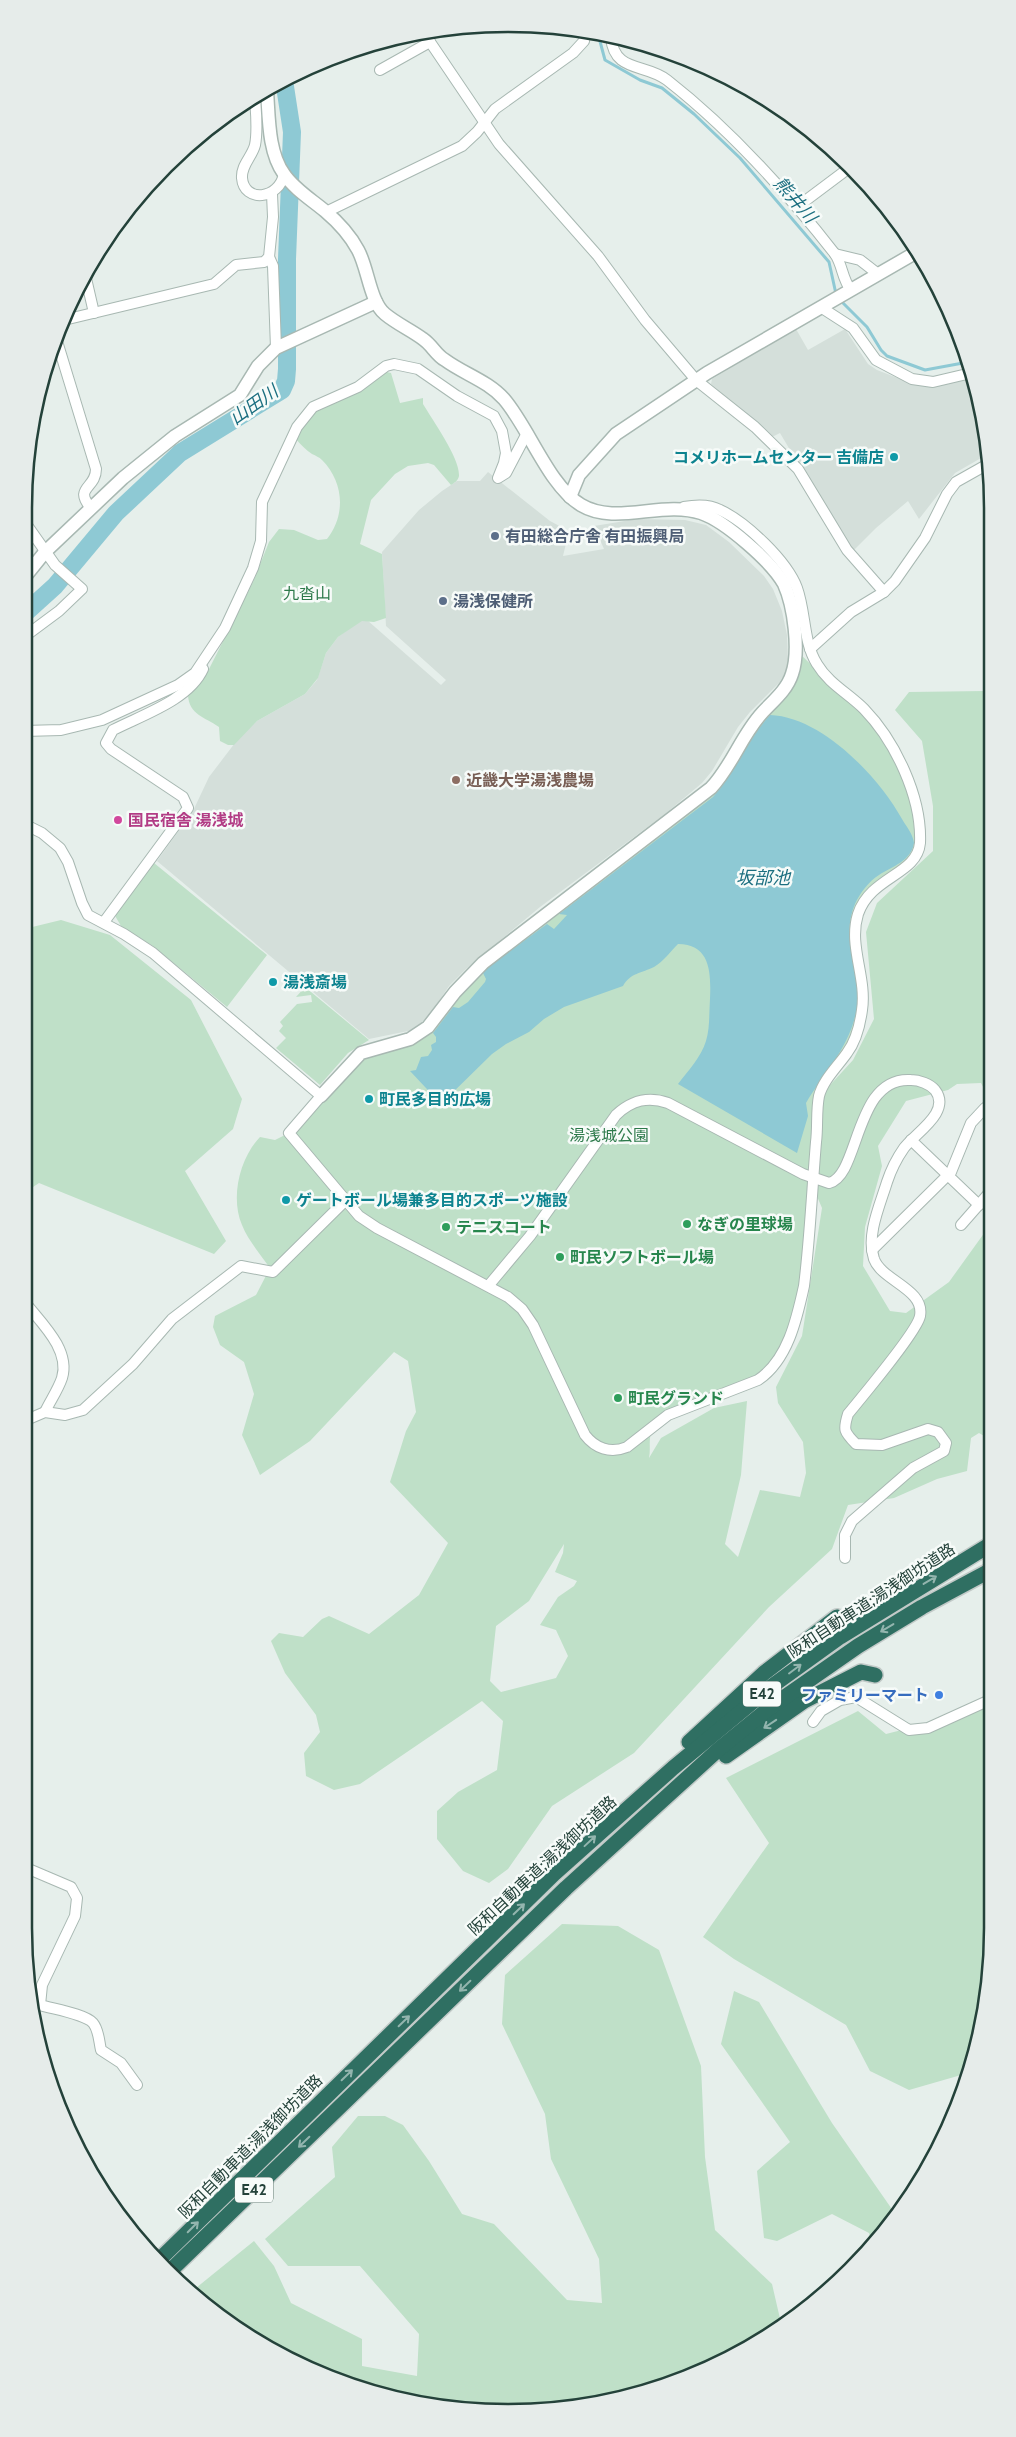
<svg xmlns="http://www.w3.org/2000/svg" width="1016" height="2437" viewBox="0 0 1016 2437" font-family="Cabin,'Noto Sans JP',sans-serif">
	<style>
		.built { fill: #d4dfda }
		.green { fill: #bfe0c8; fill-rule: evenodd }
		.water { fill: #8ec9d4 }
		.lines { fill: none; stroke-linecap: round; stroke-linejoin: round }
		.stream { stroke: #8ec9d4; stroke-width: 3 }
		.river { stroke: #8ec9d4; stroke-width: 18 }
		.minor-casing { stroke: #a8b8b2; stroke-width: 12 }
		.tertiary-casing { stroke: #a8b8b2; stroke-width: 15 }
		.motorway-casing { stroke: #c2cac8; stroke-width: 18 }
		.minor { stroke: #fff; stroke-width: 10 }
		.tertiary { stroke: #fff; stroke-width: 12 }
		.motorway { stroke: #2f6f62; stroke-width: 15 }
		.oneway { stroke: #93b5ae }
		.culture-dot { fill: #0f9aa8; stroke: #f7fbf9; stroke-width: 2 }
		.service-dot { fill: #5c6f8a; stroke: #f7fbf9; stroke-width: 2 }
		.education-dot { fill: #8d6e63; stroke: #f7fbf9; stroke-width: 2 }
		.hotel-dot { fill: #d1479c; stroke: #f7fbf9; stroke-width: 2 }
		.leisure-dot { fill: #2e9e5b; stroke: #f7fbf9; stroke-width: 2 }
		.shop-dot { fill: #3f7fe0; stroke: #f7fbf9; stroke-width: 2 }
		.labels { text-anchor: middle; stroke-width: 5; stroke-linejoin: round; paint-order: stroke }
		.shield { fill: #f7fbf9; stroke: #637a73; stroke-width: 1 }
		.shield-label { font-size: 15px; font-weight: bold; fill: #24423a }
		.culture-label { font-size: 16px; font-weight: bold; fill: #0d838f; stroke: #f7fbf9; text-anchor: start }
		.service-label { font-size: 16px; font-weight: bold; fill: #4e5e75; stroke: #f7fbf9; text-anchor: start }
		.park-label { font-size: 16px; fill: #2d7a4b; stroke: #f7fbf9 }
		.education-label { font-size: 16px; font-weight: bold; fill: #785e54; stroke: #f7fbf9; text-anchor: start }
		.hotel-label { font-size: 16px; font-weight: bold; fill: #b23c85; stroke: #f7fbf9; text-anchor: start }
		.leisure-label { font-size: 16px; font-weight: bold; fill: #27864d; stroke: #f7fbf9; text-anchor: start }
		.street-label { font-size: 16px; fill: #24423a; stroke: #f7fbf9 }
		.shop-label { font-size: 16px; font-weight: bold; fill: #366cbe; stroke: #f7fbf9; text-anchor: end }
		.water-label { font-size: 18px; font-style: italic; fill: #1c6f80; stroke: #f7fbf9 }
		.rim { fill: none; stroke: #24423a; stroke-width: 2.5 }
	</style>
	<rect width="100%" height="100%" fill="#e6efeb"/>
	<g class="built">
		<polygon points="796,329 808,350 845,329 868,364 877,370 908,382 921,384 968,380 988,445 988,454 955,473 919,519 908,501 876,528 851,553 780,433 772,437 711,384 712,379"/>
		<polygon points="488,472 550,521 569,531 563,556 604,549 594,526 637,519 685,520 706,525 729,542 764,576 773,589 782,611 787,635 788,660 786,672 779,683 750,712 738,727 712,771 702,783 665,814 540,907 466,969 449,986 429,1016 413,1030 369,1039 157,861 193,811 209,777 241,735 257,721 305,694 317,680 326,653 338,637 359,621 367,620 441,685 446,680 386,626 382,552 419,510 442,491 457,481 480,481"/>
	</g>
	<g class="green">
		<path d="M383 371 391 373 400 403 423 398V404C433 421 460 458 459 476 458 481 454 483 451 485L434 465 428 463 408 466 395 474 371 500 360 544 382 554 386 618 374 622 362 621 338 637 326 653 318 678 305 694 257 721 234 745H228L220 741 219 727C205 717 189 715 188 695L196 688 208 671 253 582 269 542 279 529 294 530 318 540 327 539C346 515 344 482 322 460 319 457 316 456 312 454 306 450 300 444 295 438L314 412Z"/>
		<path d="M796 650 831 684 862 707 908 779 920 845 899 872 859 912 860 1020 820 1096 853 1060 874 1019 866 932 877 903 933 851V806L922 741 895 710 909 692 985 691 989 694 990 1100 981 1083 957 1084 948 1090 906 1101 878 1146 882 1166 865 1227 863 1266 890 1311 906 1313 949 1282 990 1225 991 1440 979 1433 971 1438 967 1471 937 1479 894 1498 848 1505 832 1549 769 1607 634 1753 552 1806 508 1869 489 1883 463 1871 437 1839V1811L458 1792 497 1770 503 1721 482 1701 360 1784 334 1790 306 1776 304 1753 320 1732 316 1715 285 1673 271 1641 279 1633 303 1637 322 1619 329 1616 369 1634 419 1595 448 1543 390 1482 406 1431 416 1412 408 1361 394 1352 310 1441 260 1475 242 1435 254 1394 244 1362 220 1345 213 1327 215 1316 256 1295 270 1268C260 1254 248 1240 242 1225 230 1197 240 1158 260 1137L275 1140 289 1133 354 1059 410 1039 455 992 710 788 781 693ZM813 1187 822 1208 802 1336 776 1387 778 1403 803 1442 806 1473 800 1497 760 1490 738 1557 725 1544 741 1475 747 1401 714 1408 661 1438 649 1458C651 1449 648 1439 652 1431 662 1411 745 1382 769 1371L800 1303ZM564 1544 563 1553 555 1572 577 1581 574 1586 558 1597 540 1625 556 1630 568 1656 556 1678 501 1692 490 1681 496 1626 529 1601Z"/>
		<polygon points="154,863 267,955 227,1007 153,946 121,926 114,914"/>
		<polygon points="61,920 110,935 191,1000 242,1099 233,1129 185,1171 226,1241 214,1254 39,1183 24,1193 24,929"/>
		<polygon points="305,987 369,1040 348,1053 320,1085 276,1048 286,1038 279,1031 283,1026 280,1022 297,1004 312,1002 311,995 296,997"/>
		<polygon points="992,1707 992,1929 968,2073 909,2090 870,2071 846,2025 734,1959 703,1937 769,1843 726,1778 858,1711 886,1734"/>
		<polygon points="562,1924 618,1926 659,1950 701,2066 705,2157 715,2230 772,2284 781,2323 750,2348 664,2387 602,2404 508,2413 414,2404 266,2349 213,2313 191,2292 254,2241 274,2266 291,2303 362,2339 362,2366 417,2376 419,2334 360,2266 288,2266 265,2239 335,2177 332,2147 358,2116 385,2116 403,2125 429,2161 462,2214 494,2224 567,2300 602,2303 599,2259 551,2159 545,2114 502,2024 505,1975"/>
		<polygon points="734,1991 759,2002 832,2123 896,2215 872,2248 869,2233 832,2214 777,2241 764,2238 757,2171 790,2142 721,2044"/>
	</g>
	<path class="water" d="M770 715C822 717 878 776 902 819 906 826 913 834 914 843 911 861 893 866 879 875 869 881 860 893 855 904 839 940 864 977 856 1013 848 1049 824 1073 806 1103L808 1116 797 1153 678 1084C688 1071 701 1057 706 1041 710 1028 709 1013 710 999 711 974 711 944 678 944 671 951 663 962 654 967 642 973 630 973 623 986L564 1007 544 1019 529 1032 506 1044 492 1054 441 1104 410 1071 416 1070 421 1057 428 1056 432 1050 431 1045 436 1042V1037L433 1033 453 1007 459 1008 468 1002 485 982 486 979 483 973 488 967 547 924 554 929 567 915 559 914 713 797C736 772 747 740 770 715Z"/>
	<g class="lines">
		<g class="stream">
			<polyline points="598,34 605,60 640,80 662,88 694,114 740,158 829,262 836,294"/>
			<polyline points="839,299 867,327 881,350 887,356 925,370 963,363"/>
		</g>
		<polyline class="river" points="24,614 55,586 116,513 180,453 282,390 286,381 287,369 287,259 292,132 284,80"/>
		<defs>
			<g id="minor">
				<polyline points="424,33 499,144 598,256 645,320 696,380 755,427 798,469 847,550 884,592"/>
				<path d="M611 37C614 73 645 63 667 80 731 130 785 190 835 254 843 266 842 279 851 290"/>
				<polyline points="380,70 430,42"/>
				<path d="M255 98C256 113 258 130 255 145 252 157 241 165 242 178 244 203 279 200 284 174"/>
				<polyline points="797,207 849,168"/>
				<polyline points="326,212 462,146 477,132 495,109 573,53 584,41 586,31"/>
				<polyline points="835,254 860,260 878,274"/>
				<polyline points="269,257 273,266 276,348"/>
				<polyline points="85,274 94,313"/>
				<polyline points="822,308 853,328 876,360 912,379 933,382 967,374"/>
				<polyline points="64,320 214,284 236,265 264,262 269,257 273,217 272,194"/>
				<path d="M56 338 96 469C96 489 73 487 91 508"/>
				<polyline points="24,521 55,565 82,589 59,611 24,637"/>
				<polyline points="810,649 851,612 884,592 895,581 925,538 947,494 956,482 988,464"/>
				<polyline points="24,731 61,730 102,720 178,685 195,673 225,628 253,568 261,541 262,502 297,427 313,407 358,387 386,366 394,364 418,369 457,396 494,416 502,431 506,453 504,463 498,478 506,473 527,433"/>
				<path d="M24 824 42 833 60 848 68 862 82 903 88 915 124 934 153 953 321 1096 289 1133 359 1216 377 1228 508 1297 522 1309 533 1325 585 1435C595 1448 610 1454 627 1447L668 1415 758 1380C788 1360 797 1318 804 1286 810 1238 812 1190 816 1142 818 1127 816 1111 819 1096 823 1080 838 1066 847 1053 856 1041 860 1025 862 1010 867 977 848 946 858 914 871 876 917 875 920 843 922 797 895 741 864 709 848 693 829 684 817 664 803 642 806 613 797 588 787 561 746 522 720 510 709 504 695 505 684 507"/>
				<path d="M104 922 188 808 183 797 111 749 106 743 113 730C142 715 189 700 203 669"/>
				<polyline points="911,1140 979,1205"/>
				<polyline points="961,1225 990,1192"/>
				<polyline points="872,1250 951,1172 971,1123 985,1108 990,1112"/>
				<path d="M489 1285 530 1236 616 1115C632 1100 648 1096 668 1103L803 1174 829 1183C860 1176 854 1076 911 1080 919 1080 930 1084 935 1090 952 1112 915 1133 904 1148 897 1158 891 1170 887 1182 880 1205 866 1235 874 1259 882 1281 925 1289 920 1316 917 1332 861 1398 848 1414 843 1430 844 1432 856 1444L882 1445 928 1429 938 1432 946 1443 944 1451 913 1468 852 1521 845 1535V1558"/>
				<path d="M24 1301C39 1321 71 1349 62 1378 58 1390 50 1401 45 1412"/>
				<polyline points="24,1421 45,1412 65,1415 83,1410 133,1364 172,1319 241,1266 273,1272 346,1200"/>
				<polyline points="813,1722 821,1711 840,1700 856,1697 909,1730 928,1728 992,1699"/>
				<path d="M24 1867 71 1887 77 1898 75 1916 42 1985 40 2005C53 2009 85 2014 93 2023 99 2030 99 2042 101 2050L121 2063 137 2085"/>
			</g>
			<g id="tertiary">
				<path d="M267 91C269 117 268 152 284 174 294 189 312 200 325 211 338 222 350 235 358 250 368 268 370 302 385 314 397 324 411 330 423 339 432 345 436 355 445 360 464 374 488 381 504 399 529 428 549 486 581 505 616 526 662 500 701 513 725 521 772 562 784 584 794 606 800 651 792 674 787 690 773 701 762 713 741 736 732 766 711 788L483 963 455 992 428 1027 410 1039 361 1053 321 1096"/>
				<polyline points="570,497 579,475 616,434 707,373 915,253"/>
				<polyline points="24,578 45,552 123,478 175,436 240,395 258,366 276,348 376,302"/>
			</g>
			<g id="motorway">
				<polyline points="689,1742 764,1673 837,1617"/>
				<polyline points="726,1756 804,1701 861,1672 875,1675"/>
				<polyline points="158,2261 554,1874 673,1768 772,1686 840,1637 991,1544"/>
				<polyline points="169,2272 566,1888 719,1749 772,1706 858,1646 922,1607 991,1570"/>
			</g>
		</defs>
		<use href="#minor" class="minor-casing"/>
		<use href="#tertiary" class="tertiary-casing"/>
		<use href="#motorway" class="motorway-casing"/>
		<use href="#minor" class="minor"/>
		<use href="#tertiary" class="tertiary"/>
		<use href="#motorway" class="motorway"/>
	</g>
	<defs><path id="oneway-shaft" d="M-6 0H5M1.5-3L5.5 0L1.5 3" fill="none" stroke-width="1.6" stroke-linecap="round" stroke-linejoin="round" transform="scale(1.25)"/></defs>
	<g class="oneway">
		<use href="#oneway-shaft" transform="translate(930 1580) rotate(-31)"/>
		<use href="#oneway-shaft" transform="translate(887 1628) rotate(149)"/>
		<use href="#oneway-shaft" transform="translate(795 1669) rotate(-37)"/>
		<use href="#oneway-shaft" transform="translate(770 1724) rotate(146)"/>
		<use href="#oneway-shaft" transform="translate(590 1841) rotate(-43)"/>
		<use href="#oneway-shaft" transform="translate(519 1909) rotate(-44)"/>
		<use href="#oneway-shaft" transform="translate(465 1986) rotate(136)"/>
		<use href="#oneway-shaft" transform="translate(404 2021) rotate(-44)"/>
		<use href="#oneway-shaft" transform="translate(347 2075) rotate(-44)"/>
		<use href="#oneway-shaft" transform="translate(304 2142) rotate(136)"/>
		<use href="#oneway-shaft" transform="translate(193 2227) rotate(-45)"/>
	</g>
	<g class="culture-dot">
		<circle cx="894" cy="457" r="5"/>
		<circle cx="273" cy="982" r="5"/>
		<circle cx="369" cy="1099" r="5"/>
		<circle cx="286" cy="1200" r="5"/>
	</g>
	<g class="service-dot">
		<circle cx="495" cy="536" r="5"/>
		<circle cx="443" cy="601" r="5"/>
	</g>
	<circle class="education-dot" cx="456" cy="780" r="5"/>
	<circle class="hotel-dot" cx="118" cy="820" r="5"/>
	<g class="leisure-dot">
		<circle cx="687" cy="1224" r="5"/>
		<circle cx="446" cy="1227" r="5"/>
		<circle cx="560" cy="1257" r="5"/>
		<circle cx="618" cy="1398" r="5"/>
	</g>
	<circle class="shop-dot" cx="939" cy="1695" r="5"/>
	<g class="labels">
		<g class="shield">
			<rect x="743" y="1681.5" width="38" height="25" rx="4"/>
			<rect x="235" y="2177.5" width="38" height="25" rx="4"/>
		</g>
		<g class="shield-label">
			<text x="762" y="1699">E42</text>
			<text x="254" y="2195">E42</text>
		</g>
		<g class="culture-label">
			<text x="884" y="463" text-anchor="end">コメリホームセンター 吉備店</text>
			<text x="283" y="988">湯浅斎場</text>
			<text x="379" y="1105">町民多目的広場</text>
			<text x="296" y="1206">ゲートボール場兼多目的スポーツ施設</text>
		</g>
		<g class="service-label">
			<text x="505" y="542">有田総合庁舎 有田振興局</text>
			<text x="453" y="607">湯浅保健所</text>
		</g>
		<g class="park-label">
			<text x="307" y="599">九沓山</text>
			<text x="609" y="1141">湯浅城公園</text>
		</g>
		<g class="education-label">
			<text x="466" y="786">近畿大学湯浅農場</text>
		</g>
		<g class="hotel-label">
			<text x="128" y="826">国民宿舎 湯浅城</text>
		</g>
		<g class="leisure-label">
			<text x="697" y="1230">なぎの里球場</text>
			<text x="456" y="1233">テニスコート</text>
			<text x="570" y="1263">町民ソフトボール場</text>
			<text x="628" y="1404">町民グランド</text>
		</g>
		<g class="street-label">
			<text transform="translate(871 1600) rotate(-33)" y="6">阪和自動車道;湯浅御坊道路</text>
			<text transform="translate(542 1865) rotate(-43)" y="6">阪和自動車道;湯浅御坊道路</text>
			<text transform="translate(250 2146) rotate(-45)" y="6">阪和自動車道;湯浅御坊道路</text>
		</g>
		<g class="shop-label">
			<text x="929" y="1701">ファミリーマート</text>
		</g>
		<g class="water-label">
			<text transform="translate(795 200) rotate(49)" y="6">熊井川</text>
			<text transform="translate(254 405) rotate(-35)" y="6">山田川</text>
			<text x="763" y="884">坂部池</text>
		</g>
	</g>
	<path d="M0 0H1016V2437H0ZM508 32H508A476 476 0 0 1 984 508V1928A476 476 0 0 1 508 2404H508A476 476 0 0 1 32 1928V508A476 476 0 0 1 508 32Z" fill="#e6ecea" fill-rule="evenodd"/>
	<path class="rim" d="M508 32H508A476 476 0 0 1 984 508V1928A476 476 0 0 1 508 2404H508A476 476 0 0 1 32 1928V508A476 476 0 0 1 508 32Z"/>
</svg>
